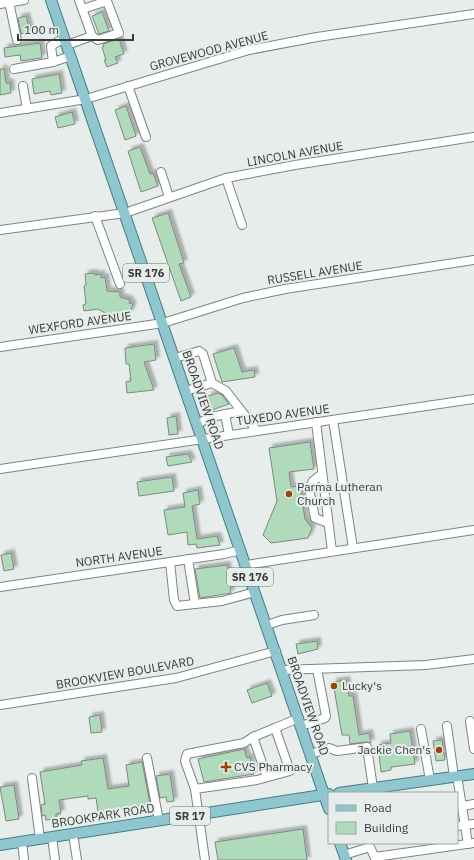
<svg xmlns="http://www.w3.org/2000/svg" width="474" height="860" viewBox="0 0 474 860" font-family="'IBM Plex Sans',sans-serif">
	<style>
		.building { fill: #afdbba; stroke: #828683; filter: url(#shadow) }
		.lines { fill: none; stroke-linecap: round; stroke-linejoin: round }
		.minor-casing { stroke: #7e8482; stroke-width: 10 }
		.major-casing { stroke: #417e86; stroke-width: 12 }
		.minor { stroke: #fff; stroke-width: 8 }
		.major { stroke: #90c7cf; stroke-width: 10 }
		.poi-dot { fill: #a23f09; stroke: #e6edeb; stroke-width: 1.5 }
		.labels { text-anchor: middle; stroke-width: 4; stroke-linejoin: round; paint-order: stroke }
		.shield { fill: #e6edeb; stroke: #6d7170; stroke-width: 1 }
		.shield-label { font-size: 11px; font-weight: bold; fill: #393c3b }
		.street-label { font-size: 12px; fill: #393c3b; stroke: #e6edeb }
		.poi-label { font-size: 12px; fill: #393c3b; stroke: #e6edeb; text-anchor: start }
	</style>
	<defs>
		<filter id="shadow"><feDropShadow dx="3.5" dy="-3.5" stdDeviation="1" flood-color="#0004"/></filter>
	</defs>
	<rect width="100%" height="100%" fill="#e6edeb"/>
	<g class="building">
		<polygon points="102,12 109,31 99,34 92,16"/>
		<polygon points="26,16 30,31 21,34 18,18"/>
		<polygon points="119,39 124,54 115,57 118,63 107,67 104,60 106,60 102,47 104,46 103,44"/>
		<polygon points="40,43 42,58 21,61 20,55 5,57 4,48"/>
		<polygon points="0,69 4,69 6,83 10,83 11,93 0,95"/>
		<polygon points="59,74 62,93 51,95 50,91 34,94 32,79"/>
		<polygon points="126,106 136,136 125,140 115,110"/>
		<polygon points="72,112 75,124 58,128 55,117"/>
		<polygon points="140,147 150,174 153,173 158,186 141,192 128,151"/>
		<polygon points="168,213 184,263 179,264 191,297 181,301 152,218"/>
		<polygon points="94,273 95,275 101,274 101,278 105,277 107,291 120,292 120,297 130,300 129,303 133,304 130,313 127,312 126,316 116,314 114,318 98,309 84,311 83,305 86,304 84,286 86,285 85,274"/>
		<polygon points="154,344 156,360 144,362 154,390 127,393 126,382 131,381 129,364 126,364 125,348"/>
		<polygon points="234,348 242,372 254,370 255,377 222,382 213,354"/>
		<polygon points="218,393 222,395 229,404 212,410 208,396"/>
		<polygon points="176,416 178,434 169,435 167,418"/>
		<polygon points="310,442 314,469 289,472 291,487 300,486 305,519 312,528 308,538 271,543 263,535 277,501 269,448"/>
		<polygon points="188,454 192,462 168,466 166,457"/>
		<polygon points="172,477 174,491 139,496 137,482"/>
		<polygon points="198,490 200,504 192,506 197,539 217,536 220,545 197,548 196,544 188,545 187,532 168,535 164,510 185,507 183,493"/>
		<polygon points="11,553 14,569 4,571 1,555"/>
		<polygon points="227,565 231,593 200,598 195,569"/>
		<polygon points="317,641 318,649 298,654 296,644"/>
		<polygon points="346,680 349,696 353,696 359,735 369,733 371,743 366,742 350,744 349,735 342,735 333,682"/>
		<polygon points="267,683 272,696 252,703 247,690"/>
		<polygon points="100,715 102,732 91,733 89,717"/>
		<polygon points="410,731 415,764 391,767 391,770 381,772 378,745 391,743 390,734"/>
		<polygon points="442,740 445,760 436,761 433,741"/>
		<polygon points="244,749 247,758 250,757 254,774 204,782 198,759"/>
		<polygon points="103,758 108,789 129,786 126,765 142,762 150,804 98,812 96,798 88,799 88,796 59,800 61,813 56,814 56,819 46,820 45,815 42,816 41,805 45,804 40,772 82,765 81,761"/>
		<polygon points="170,774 174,801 167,802 166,797 160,798 156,776"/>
		<polygon points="14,785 19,819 6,821 0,787"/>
		<polygon points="303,829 307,860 218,860 215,842"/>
	</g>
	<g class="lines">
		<defs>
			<g id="minor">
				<polyline points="9,2 17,40"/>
				<polyline points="0,4 24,0"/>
				<polyline points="83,9 107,1 119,33 98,40 92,36"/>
				<polyline points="64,38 51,46 53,62 71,56"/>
				<polyline points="67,45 92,36 79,0"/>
				<polyline points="14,69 53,62"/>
				<polyline points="23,86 27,109"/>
				<polyline points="128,86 146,137"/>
				<polyline points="0,113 86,99 249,50 317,37 474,14"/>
				<polyline points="161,172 169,197"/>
				<polyline points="226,178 242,225"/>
				<polyline points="95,216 120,284"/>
				<polyline points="0,230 125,213 226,178 295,165 474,137"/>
				<polyline points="0,347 163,323 243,298 285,289 474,260"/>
				<polyline points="175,358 199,351 203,354 212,383 226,391 257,431"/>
				<polyline points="186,391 212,383"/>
				<polyline points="225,414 229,435"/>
				<polyline points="333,420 353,548"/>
				<polyline points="316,422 332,551"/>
				<polyline points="197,424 211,417 241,411"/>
				<polyline points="0,469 474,399"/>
				<polyline points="322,474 313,481 309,488 315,518 328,523"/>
				<polyline points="188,559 195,604 222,601 255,592"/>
				<polyline points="170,562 174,600 177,606 195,604"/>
				<polyline points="246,565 474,530"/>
				<polyline points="0,587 224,554 241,550"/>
				<polyline points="267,625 282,620 314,615"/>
				<polyline points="282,670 426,665 474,659"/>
				<polyline points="0,705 176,678 276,651"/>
				<polyline points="470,721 474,749"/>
				<polyline points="301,726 325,718 326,716 317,669"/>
				<polyline points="447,726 454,777"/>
				<polyline points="421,729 430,780"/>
				<polyline points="311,754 329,748 337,751 367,747 373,788"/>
				<polyline points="147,758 159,821"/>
				<polyline points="457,776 468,844"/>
				<polyline points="267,777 253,737 275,728"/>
				<polyline points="32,778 40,839"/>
				<polyline points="195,789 185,761 187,754 244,743 253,737"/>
				<polyline points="458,807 474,804"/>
				<polyline points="457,826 474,824"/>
				<polyline points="73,834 77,860"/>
				<polyline points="52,837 55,860"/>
				<polyline points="22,842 24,860"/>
				<polyline points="344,855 370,847 376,860"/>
				<polyline points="375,857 474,843"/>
				<polyline points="205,860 195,789 257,780 290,771 275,728 299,718"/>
			</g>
			<g id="major">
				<polyline points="51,0 329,809"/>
				<polyline points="339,793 474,774"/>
				<polyline points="340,843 346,860"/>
				<polyline points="0,845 329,794"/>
			</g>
		</defs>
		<use href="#minor" class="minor-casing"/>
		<use href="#major" class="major-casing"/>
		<use href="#minor" class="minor"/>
		<use href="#major" class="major"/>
	</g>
	<g class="poi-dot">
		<circle cx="289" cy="494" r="4"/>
		<circle cx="334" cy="686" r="4"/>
		<circle cx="439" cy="750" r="4"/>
		<path d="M224 761h4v4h4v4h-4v4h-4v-4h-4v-4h4z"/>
	</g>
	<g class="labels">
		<g class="shield">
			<rect x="123" y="264" width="46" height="18" rx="3"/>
			<rect x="227" y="568" width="46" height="18" rx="3"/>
			<rect x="170" y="807" width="40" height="18" rx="3"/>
		</g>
		<g class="shield-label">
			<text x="146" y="277">SR 176</text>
			<text x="250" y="581">SR 176</text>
			<text x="190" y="820">SR 17</text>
		</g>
		<g class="street-label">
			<text transform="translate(209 51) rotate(-15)" y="4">GROVEWOOD AVENUE</text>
			<text transform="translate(295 154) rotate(-10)" y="4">LINCOLN AVENUE</text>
			<text transform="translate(315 273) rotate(-9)" y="4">RUSSELL AVENUE</text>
			<text transform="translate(80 323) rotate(-8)" y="4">WEXFORD AVENUE</text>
			<text transform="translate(203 400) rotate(71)" y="4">BROADVIEW ROAD</text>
			<text transform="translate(283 415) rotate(-8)" y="4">TUXEDO AVENUE</text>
			<text transform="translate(119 557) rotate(-8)" y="4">NORTH AVENUE</text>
			<text transform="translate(125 673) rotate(-10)" y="4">BROOKVIEW BOULEVARD</text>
			<text transform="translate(308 706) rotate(71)" y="4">BROADVIEW ROAD</text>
			<text transform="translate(103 816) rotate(-9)" y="4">BROOKPARK ROAD</text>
		</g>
		<g class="poi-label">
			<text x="297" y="491">Parma Lutheran<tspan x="297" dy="14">Church</tspan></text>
			<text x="342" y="690">Lucky's</text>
			<text x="431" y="754" text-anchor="end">Jackie Chen's</text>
			<text x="234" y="771">CVS Pharmacy</text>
		</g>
	</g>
	<rect x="328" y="792" width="130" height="52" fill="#e6edeb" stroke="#a1a6a5"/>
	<rect x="336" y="805" width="20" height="6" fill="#90c7cf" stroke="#a1a6a5"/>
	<text x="364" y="812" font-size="12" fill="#393c3b">Road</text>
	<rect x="336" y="822" width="20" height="12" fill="#afdbba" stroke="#a1a6a5"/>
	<text x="364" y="832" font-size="12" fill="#393c3b">Building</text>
	<path d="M18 34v6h115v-6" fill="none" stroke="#393c3b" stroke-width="2"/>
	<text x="24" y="34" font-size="12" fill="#393c3b" stroke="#e6edeb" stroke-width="3" paint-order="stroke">100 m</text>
</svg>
